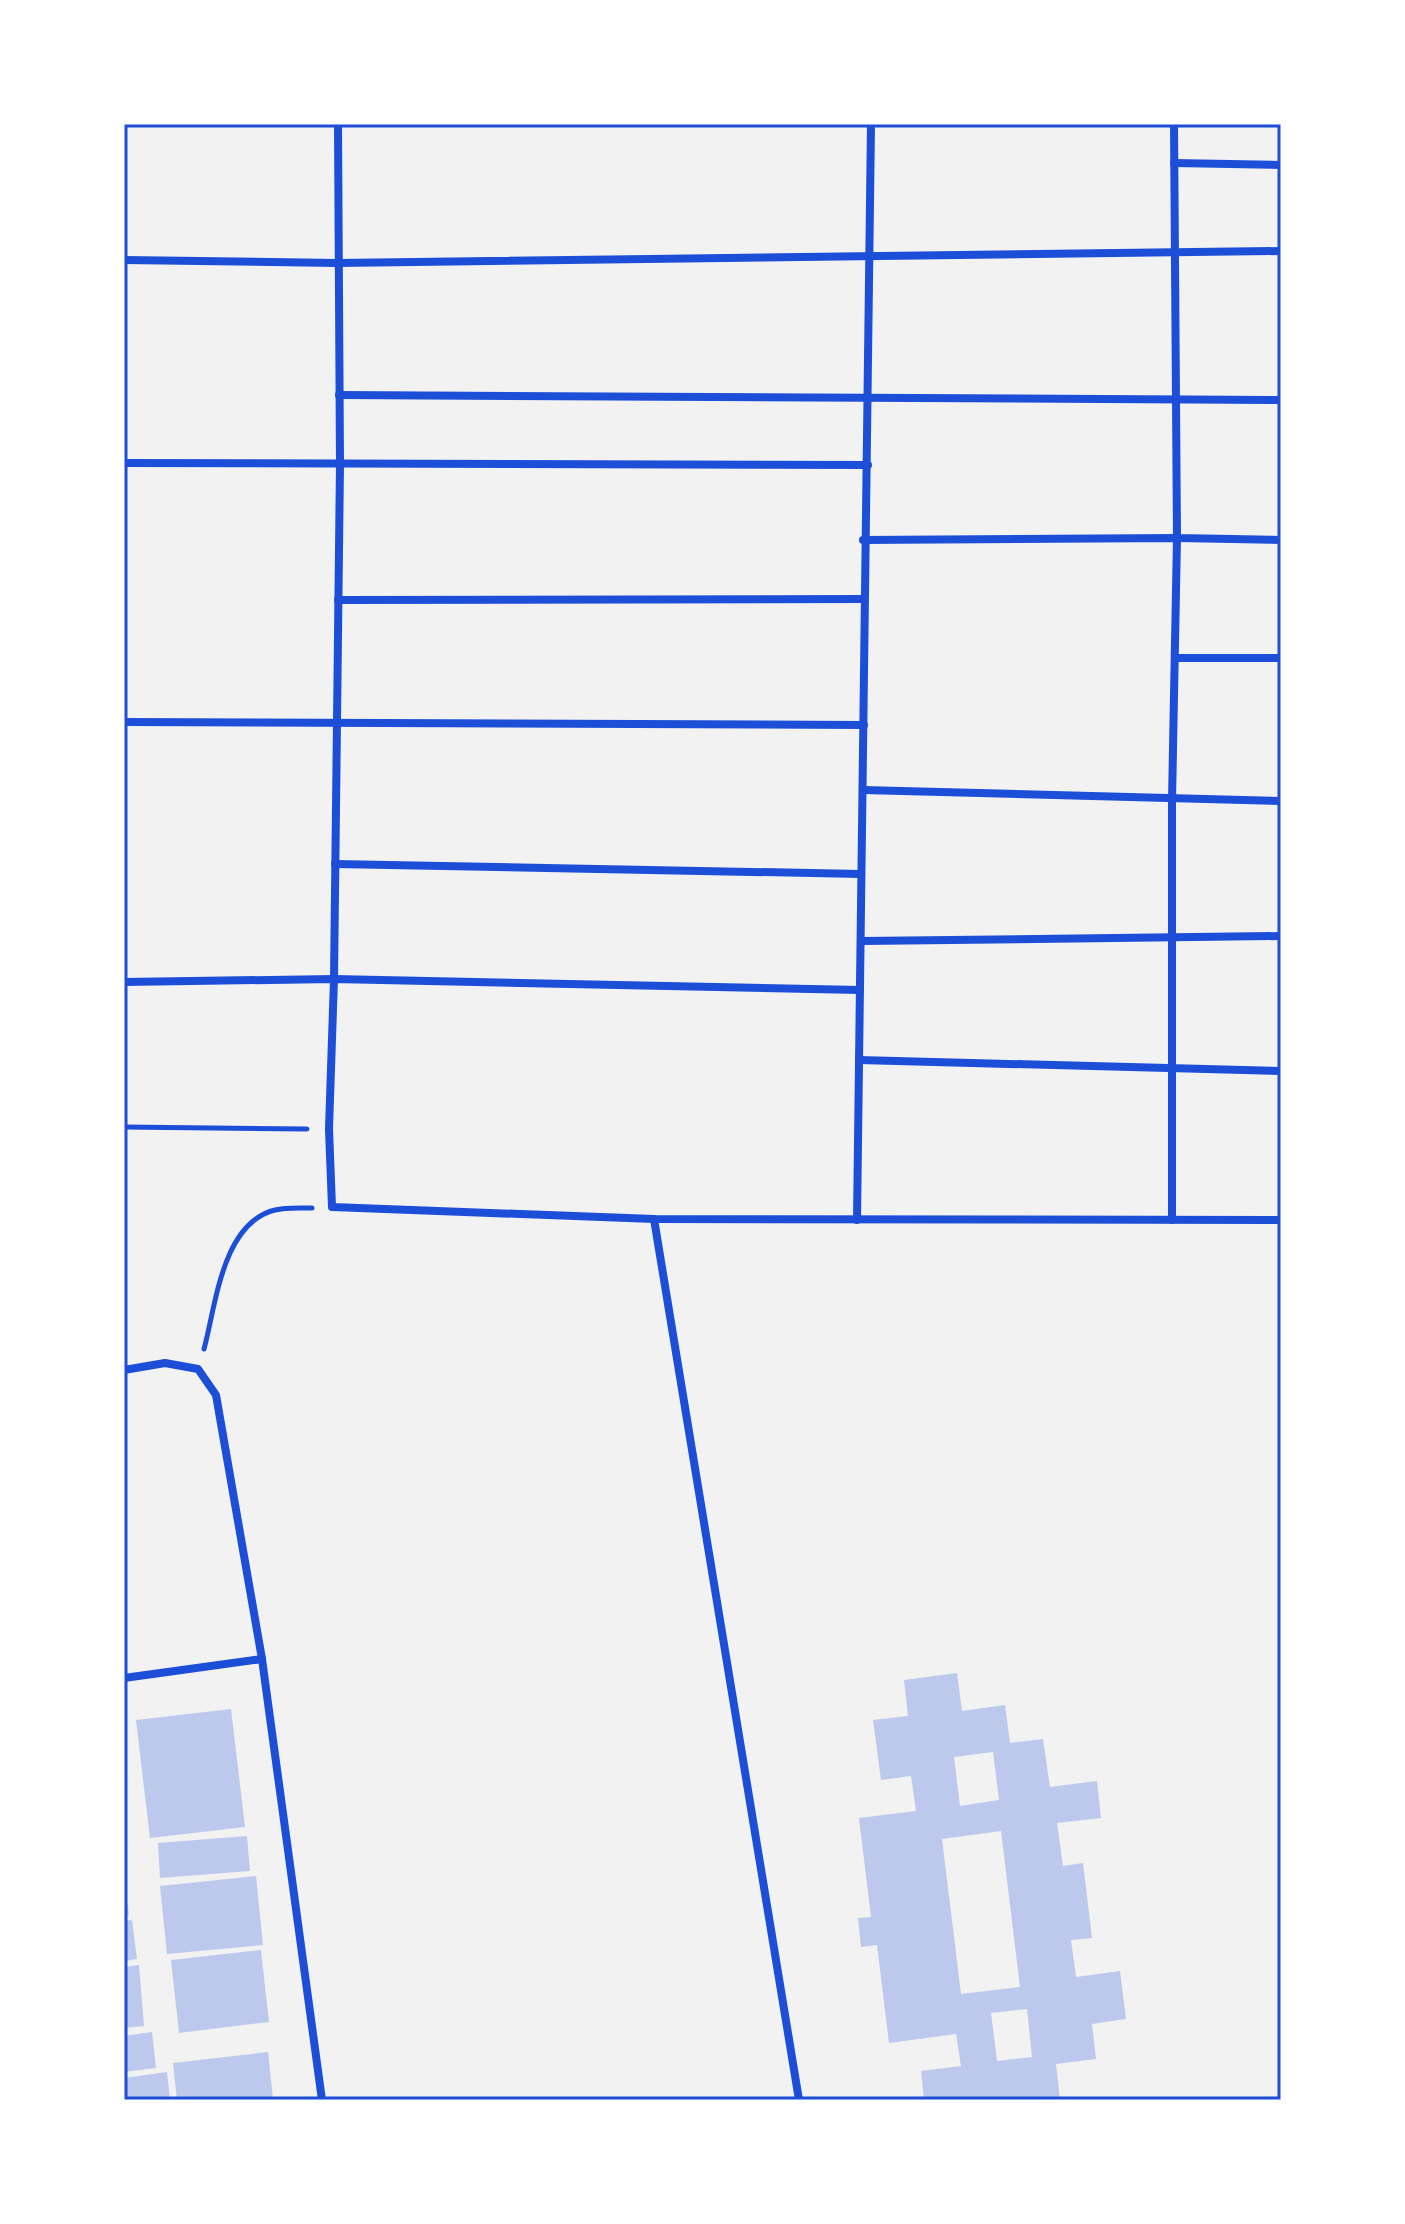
<svg xmlns="http://www.w3.org/2000/svg" width="1405" height="2224" viewBox="0 0 1405 2224" font-family="'PT Sans',sans-serif">
	<style>
		.building { fill: #bdc9ec; fill-rule: evenodd }
		.lines { fill: none; stroke-linecap: round; stroke-linejoin: round }
		.path { stroke: #1d4ed8; stroke-width: 5 }
		.minor { stroke: #1d4ed8; stroke-width: 8 }
		.neatline { fill: none; stroke: #1d4ed8; stroke-width: 3 }
	</style>
	<rect width="100%" height="100%" fill="#f2f2f2"/>
	<g class="building">
		<path d="M957 1673 962 1711 1005 1705 1010 1743 1043 1739 1050 1787 1097 1781 1101 1818 1057 1823 1063 1866 1083 1863 1092 1938 1071 1940 1076 1977 1120 1971 1126 2019 1092 2024 1096 2059 1056 2064 1060 2100H924L921 2071 961 2066 956 2034 889 2043 877 1945 861 1947 858 1918 871 1917 859 1818 916 1811 911 1776 881 1780 873 1720 908 1716 904 1680ZM993 1752 999 1800 960 1806 954 1757ZM1001 1831 1020 1987 961 1994 942 1839ZM1027 2009 1032 2057 997 2061 991 2013Z"/>
		<polygon points="231,1709 245,1827 150,1838 136,1720"/>
		<polygon points="247,1836 250,1871 160,1878 158,1843"/>
		<polygon points="256,1876 263,1945 167,1954 160,1886"/>
		<polygon points="124,1881 129,1915 124,1916"/>
		<polygon points="132,1920 137,1959 124,1961 124,1921"/>
		<polygon points="261,1950 269,2022 179,2033 171,1960"/>
		<polygon points="139,1965 144,2026 124,2028 124,1967"/>
		<polygon points="152,2032 156,2068 124,2072 124,2036"/>
		<polygon points="268,2052 273,2099 177,2100 173,2063"/>
		<polygon points="167,2072 170,2100 124,2100 124,2078"/>
	</g>
	<g class="lines">
		<g class="path">
			<polyline points="124,1127 307,1129"/>
			<path d="M204 1349C216 1305 222 1223 275 1210 286 1207 301 1208 312 1208"/>
		</g>
		<g class="minor">
			<polyline points="338,124 340,464 334,979 329,1129 332,1207 654,1219 1281,1220"/>
			<polyline points="1174,124 1177,538 1281,540"/>
			<polyline points="1174,163 1281,165"/>
			<polyline points="124,260 337,263 1281,251"/>
			<polyline points="339,395 1281,400"/>
			<polyline points="124,463 868,465"/>
			<polyline points="863,540 1177,538 1172,801 1172,1220"/>
			<polyline points="338,600 863,599"/>
			<polyline points="1175,658 1281,658"/>
			<polyline points="124,722 864,725"/>
			<polyline points="863,790 1281,801"/>
			<polyline points="335,864 861,874"/>
			<polyline points="861,941 1281,936"/>
			<polyline points="124,982 334,979 860,990"/>
			<polyline points="859,1060 1281,1071"/>
			<polyline points="654,1219 799,2100"/>
			<polyline points="857,1220 871,124"/>
			<polyline points="124,1370 165,1363 198,1369 216,1395 262,1659 322,2100"/>
			<polyline points="124,1678 262,1659"/>
		</g>
	</g>
	<rect width="1405" height="2224" fill="none" stroke="#ffffff" stroke-width="252"/>
	<rect x="126" y="126" width="1153" height="1972" class="neatline"/>
</svg>
